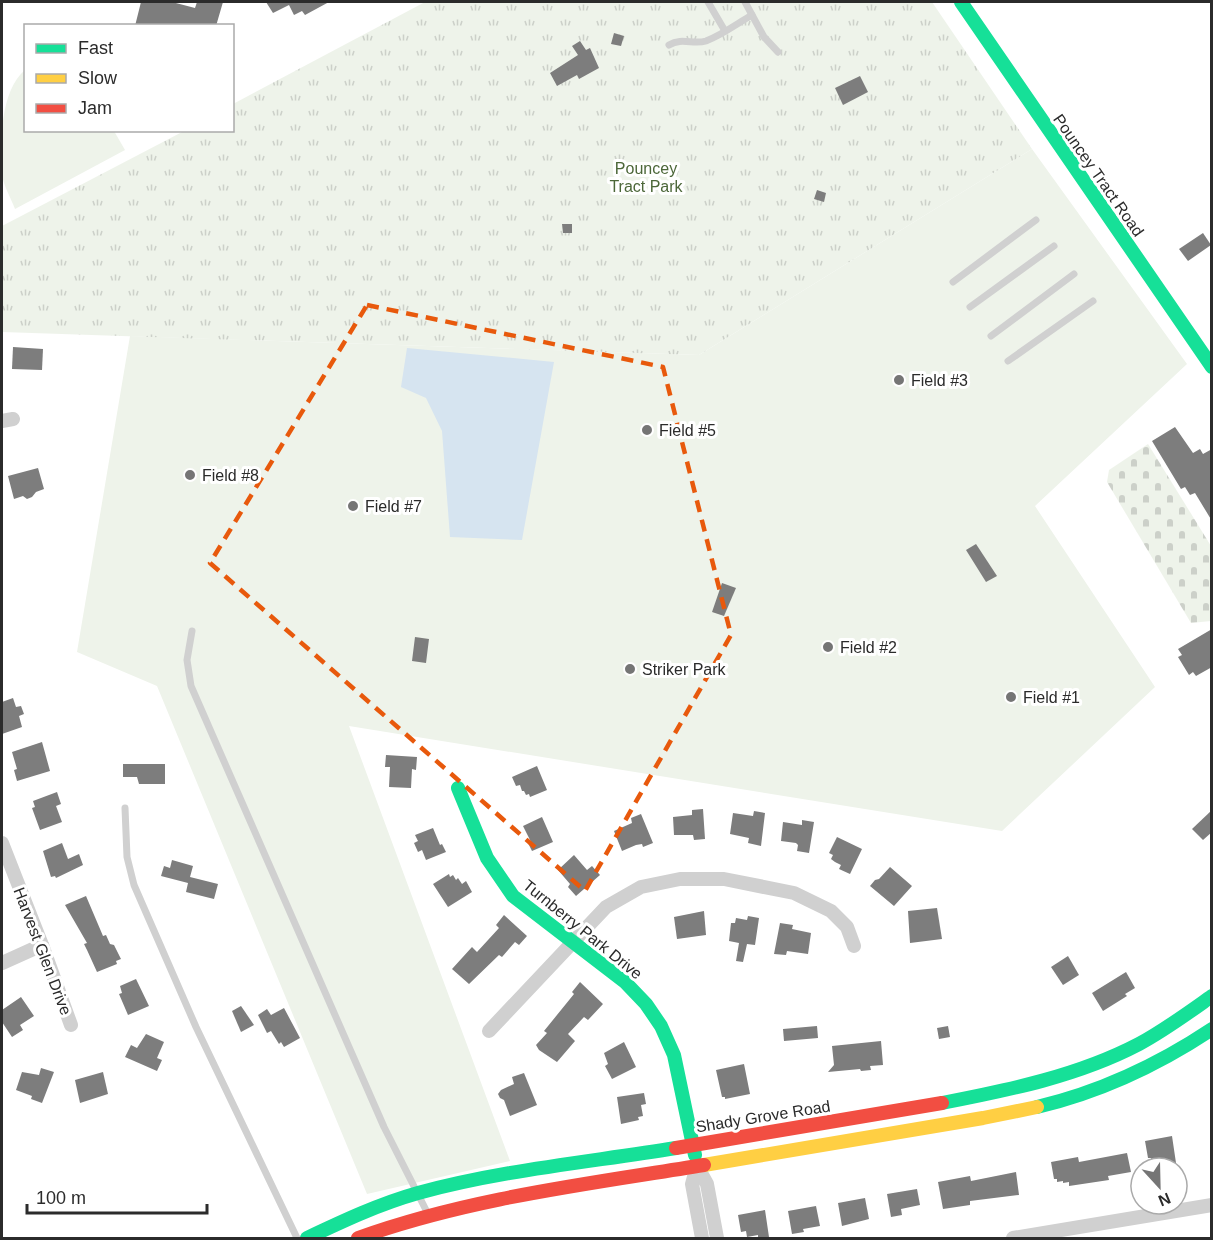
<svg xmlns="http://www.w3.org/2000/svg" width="1213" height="1240" viewBox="0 0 1213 1240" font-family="Helvetica,sans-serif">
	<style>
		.grass { fill: #eef3ea }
		.cemetery { fill: url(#cemetery-stones) }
		.park { fill: url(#park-tufts) }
		.water { fill: #d6e4f0 }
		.building { fill: #7d7d7d }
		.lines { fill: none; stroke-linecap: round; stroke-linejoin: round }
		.lane { stroke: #d0d0d0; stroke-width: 7 }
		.street { stroke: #d0d0d0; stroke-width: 14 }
		.fast { stroke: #16e098; stroke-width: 14 }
		.slow { stroke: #ffcf43; stroke-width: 14 }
		.jam { stroke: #f24e42; stroke-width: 14 }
		.marked { fill: none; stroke: #e8590c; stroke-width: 4.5; stroke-dasharray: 12 8; stroke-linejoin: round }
		.poi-dot { fill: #757575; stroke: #fff; stroke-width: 2 }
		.labels { text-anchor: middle; stroke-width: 6; stroke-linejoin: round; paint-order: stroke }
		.park-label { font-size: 16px; fill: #4c6739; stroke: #fff }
		.street-label { font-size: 16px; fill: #2b2b2b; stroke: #fff }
		.poi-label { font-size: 16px; fill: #2b2b2b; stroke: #fff; text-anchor: start }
	</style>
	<defs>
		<pattern id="cemetery-stones" width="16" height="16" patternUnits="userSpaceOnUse" patternTransform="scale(1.5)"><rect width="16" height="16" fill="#eef3ea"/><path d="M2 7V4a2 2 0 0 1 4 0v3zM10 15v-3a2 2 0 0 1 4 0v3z" fill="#ccd0c9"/></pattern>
		<pattern id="park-tufts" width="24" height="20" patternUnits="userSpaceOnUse" patternTransform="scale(1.5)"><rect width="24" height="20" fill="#eef3ea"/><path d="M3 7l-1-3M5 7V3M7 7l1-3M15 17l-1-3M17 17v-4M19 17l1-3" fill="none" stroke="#ccd0c9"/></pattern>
	</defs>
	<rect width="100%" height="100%" fill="#fff"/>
	<g class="grass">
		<path d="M25 70 26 130 114 131 125 150 15 209C11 198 3 185 2 174 0 143 0 91 25 70Z"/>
		<polygon points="1032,149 1187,364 1035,506 1155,687 1002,831 349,726 510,1161 367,1194 157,686 77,652 130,336 699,355"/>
	</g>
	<polygon class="cemetery" points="1148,444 1211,546 1211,621 1191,623 1107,482 1109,470"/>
	<polygon class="park" points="425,2 932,2 1032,149 699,355 2,332 2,226 184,131 232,130 233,104"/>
	<polygon class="water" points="407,348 554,362 522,540 450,537 442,431 426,398 401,387"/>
	<g class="building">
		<polygon points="141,2 172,2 195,8 197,2 223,2 216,26 135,26"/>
		<polygon points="266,2 329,2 305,15 302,11 294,15 289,5 273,13"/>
		<polygon points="614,33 624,36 621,46 611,44"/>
		<polygon points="580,41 586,50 590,48 599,68 579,79 577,75 557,86 550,73 578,55 572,46"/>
		<polygon points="860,76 868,92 843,105 835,88"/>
		<polygon points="817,190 826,193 824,202 814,199"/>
		<polygon points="562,224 572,224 572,233 563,233"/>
		<polygon points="1203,233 1211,245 1188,261 1179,249"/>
		<polygon points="13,347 43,349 42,370 12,369"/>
		<polygon points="1175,427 1193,453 1200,449 1203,454 1212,449 1212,521 1195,493 1190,495 1185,487 1181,489 1152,441"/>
		<polygon points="38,468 44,489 36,492 32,497 27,499 23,496 14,499 8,476"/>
		<polygon points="976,544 997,576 986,582 966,550"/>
		<polygon points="722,583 736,588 724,616 712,612"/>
		<polygon points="1212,629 1212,667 1196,676 1193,672 1189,675 1178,657 1182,655 1178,649"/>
		<polygon points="415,637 429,639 426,663 412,661"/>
		<polygon points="13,698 16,707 21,706 24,714 19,716 22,727 2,734 2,702"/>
		<polygon points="42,742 50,771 17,781 14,770 17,769 12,752"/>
		<polygon points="386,755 417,757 416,770 412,769 411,788 389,787 390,767 385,767"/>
		<polygon points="123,764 165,764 165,784 139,784 137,777 123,777"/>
		<polygon points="537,766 547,790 530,797 529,794 526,795 524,791 522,791 520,785 516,786 512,777"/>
		<polygon points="57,792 61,804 56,806 62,822 40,830 32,808 35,807 33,801"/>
		<polygon points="703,809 705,839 694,840 693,835 674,835 673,817 692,815 692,810"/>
		<polygon points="1212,810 1212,832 1203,840 1192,829"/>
		<polygon points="754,811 765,813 761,846 748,843 749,838 730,834 733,813 753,816"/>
		<polygon points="641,814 653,843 643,847 642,844 636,845 622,851 614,831 632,823 631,818"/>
		<polygon points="542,817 553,842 532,851 528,843 531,842 523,826"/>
		<polygon points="802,820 814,822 809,853 797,851 798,845 796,843 781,841 783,822 802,825"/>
		<polygon points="433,828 440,845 442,844 446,852 426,860 422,850 418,852 414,843 418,841 415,835"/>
		<polygon points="837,837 862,849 850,874 839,869 841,865 835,862 831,859 833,855 829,853"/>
		<polygon points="62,843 68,859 79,854 83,865 56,878 55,876 51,877 43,851"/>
		<polygon points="574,855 587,870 592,866 600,875 576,896 568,887 570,884 558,870"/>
		<polygon points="172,860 193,866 190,877 218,884 214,899 186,892 188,883 161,876 164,866 170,868"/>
		<polygon points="890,867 912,886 894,906 870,886 875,880 879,879"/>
		<polygon points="449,874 450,877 453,875 456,880 458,878 462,884 466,881 472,892 448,907 433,884"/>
		<polygon points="86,896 103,936 106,935 110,944 114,945 121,959 116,961 117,964 97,972 87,950 84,944 87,943 65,905"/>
		<polygon points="937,908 942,939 910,943 908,911"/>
		<polygon points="704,911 706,935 677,939 674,917"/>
		<polygon points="504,915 527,936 519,945 515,942 502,957 499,955 469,984 452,969 472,947 477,952 499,928 496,925"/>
		<polygon points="748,916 759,918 755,945 747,944 743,962 736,961 739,943 729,941 731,923 735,923 736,918 747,920"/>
		<polygon points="780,923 793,925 792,929 811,933 808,954 787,951 786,955 774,954"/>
		<polygon points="1068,956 1079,975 1063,985 1051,967"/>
		<polygon points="1126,972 1135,988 1125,994 1127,996 1103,1011 1092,993"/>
		<polygon points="136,979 149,1006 128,1015 119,994 122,993 120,986"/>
		<polygon points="580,982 603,1004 588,1020 584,1017 568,1034 575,1041 557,1062 539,1050 536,1045 547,1033 544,1031 574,994 572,992"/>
		<polygon points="21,997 34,1016 20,1025 23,1030 12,1037 2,1022 2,1010"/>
		<polygon points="241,1006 254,1025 241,1032 232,1011"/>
		<polygon points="284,1008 300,1038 284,1047 281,1042 279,1044 271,1031 267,1033 258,1015 267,1009 271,1015"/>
		<polygon points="817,1026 818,1038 784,1041 783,1029"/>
		<polygon points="948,1026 950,1037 939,1039 937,1028"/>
		<polygon points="146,1034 164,1042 157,1058 162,1060 157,1071 125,1057 131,1045 137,1048"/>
		<polygon points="881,1041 883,1065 870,1066 871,1070 861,1071 860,1069 828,1072 834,1065 832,1046"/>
		<polygon points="624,1042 636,1067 612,1079 605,1066 608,1064 604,1053"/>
		<polygon points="744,1064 750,1094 725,1099 725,1097 722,1097 716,1070"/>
		<polygon points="41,1068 54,1072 42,1103 31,1099 32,1096 16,1090 22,1072 39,1075"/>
		<polygon points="103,1072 108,1094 80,1103 75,1080"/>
		<polygon points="524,1073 537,1105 510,1116 504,1100 500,1098 498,1094 501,1090 514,1084 512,1077"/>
		<polygon points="644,1093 646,1104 641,1105 643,1116 638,1117 639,1120 621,1124 617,1097"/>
		<polygon points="1172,1136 1176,1163 1164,1165 1164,1162 1152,1162 1151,1158 1148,1158 1145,1141"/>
		<polygon points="1127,1153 1131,1172 1108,1176 1109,1180 1069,1186 1069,1182 1063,1183 1063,1181 1057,1182 1057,1179 1054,1179 1051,1162 1078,1157 1079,1162"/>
		<polygon points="1016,1172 1019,1195 970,1201 970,1205 943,1209 938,1182 970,1176 971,1181"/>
		<polygon points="917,1189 920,1205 901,1209 902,1215 891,1217 887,1194"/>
		<polygon points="865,1198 869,1219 842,1226 838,1203"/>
		<polygon points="816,1206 820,1226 803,1229 804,1232 792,1234 788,1211"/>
		<polygon points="765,1210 769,1237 758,1239 758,1235 747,1237 746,1231 741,1232 738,1215"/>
	</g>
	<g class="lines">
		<g class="lane">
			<polyline points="708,2 725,31"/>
			<polyline points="745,2 764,37 778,52"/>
			<path d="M669 45C682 37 693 45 706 41 722 35 738 23 752 15"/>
			<polyline points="953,282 1036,220"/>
			<polyline points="970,307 1054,246"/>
			<polyline points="991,336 1074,274"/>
			<polyline points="1008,361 1093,301"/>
			<polyline points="192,631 187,660 191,686 384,1127 428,1214"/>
			<polyline points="125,808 127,857 134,885 196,1027 297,1238"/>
		</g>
		<g class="street">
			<polyline points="2,421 13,419"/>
			<polyline points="2,843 42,945 71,1025"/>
			<polyline points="2,963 42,945"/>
			<polyline points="489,1031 606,907 641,887 680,879 724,879 794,893 831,911 847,927 854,946"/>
			<polyline points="702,1238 692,1184 697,1166 707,1184 717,1238"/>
			<polyline points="1013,1238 1212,1205"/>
		</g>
		<g class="fast">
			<polyline points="961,2 1212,367"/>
			<polyline points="458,788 487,858 513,896 625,982 646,1004 661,1026 674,1055 695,1155"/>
			<path d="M942 1103C1009 1090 1078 1076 1139 1044 1165 1030 1188 1013 1212 996"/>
			<path d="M1037 1107C1100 1092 1158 1065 1212 1029"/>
			<path d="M307 1238C343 1221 379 1204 418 1193 502 1170 590 1162 676 1148"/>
		</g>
		<polyline class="slow" points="704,1165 983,1118 1037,1107"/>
		<g class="jam">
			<polyline points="676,1148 942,1103"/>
			<path d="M358 1238C469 1198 588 1184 704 1165"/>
		</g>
	</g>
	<path class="marked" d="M367 305 663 367 731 635 585 891 210 563Z"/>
	<g class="poi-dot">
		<circle cx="899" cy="380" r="6"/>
		<circle cx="647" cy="430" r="6"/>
		<circle cx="190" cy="475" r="6"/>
		<circle cx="353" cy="506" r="6"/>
		<circle cx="828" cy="647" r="6"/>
		<circle cx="630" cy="669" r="6"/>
		<circle cx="1011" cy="697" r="6"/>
	</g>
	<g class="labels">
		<g class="park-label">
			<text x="646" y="174">Pouncey<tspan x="646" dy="18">Tract Park</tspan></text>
		</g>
		<g class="street-label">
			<text transform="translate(1099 175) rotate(55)" y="6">Pouncey Tract Road</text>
			<text transform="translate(583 929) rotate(39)" y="6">Turnberry Park Drive</text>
			<text transform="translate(43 951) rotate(69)" y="6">Harvest Glen Drive</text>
			<text transform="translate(763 1116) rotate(-9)" y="6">Shady Grove Road</text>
		</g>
		<g class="poi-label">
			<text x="911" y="386">Field #3</text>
			<text x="659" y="436">Field #5</text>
			<text x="202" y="481">Field #8</text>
			<text x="365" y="512">Field #7</text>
			<text x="840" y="653">Field #2</text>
			<text x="642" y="675">Striker Park</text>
			<text x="1023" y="703">Field #1</text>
		</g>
	</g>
	<rect width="1213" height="1240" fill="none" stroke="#2b2b2b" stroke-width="6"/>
	<rect x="24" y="24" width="210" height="108" fill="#ffffff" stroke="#aaaaaa" stroke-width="1.5"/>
	<rect x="36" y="44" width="30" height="9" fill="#16e098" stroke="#aaaaaa" stroke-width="1.5"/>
	<text x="78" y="54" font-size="18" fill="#2b2b2b">Fast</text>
	<rect x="36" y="74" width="30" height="9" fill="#ffcf43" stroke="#aaaaaa" stroke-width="1.5"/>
	<text x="78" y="84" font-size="18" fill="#2b2b2b">Slow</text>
	<rect x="36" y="104" width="30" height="9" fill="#f24e42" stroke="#aaaaaa" stroke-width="1.5"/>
	<text x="78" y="114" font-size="18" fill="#2b2b2b">Jam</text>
	<g transform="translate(1159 1186) rotate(158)"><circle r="28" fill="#ffffff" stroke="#aaaaaa" stroke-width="1.5"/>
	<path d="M0-4.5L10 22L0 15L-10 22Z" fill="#757575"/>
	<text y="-9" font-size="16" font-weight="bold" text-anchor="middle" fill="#2b2b2b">N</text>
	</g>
	<path d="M27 1204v9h180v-9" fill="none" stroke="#2b2b2b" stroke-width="3"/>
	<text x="36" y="1204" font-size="18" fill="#2b2b2b" stroke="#ffffff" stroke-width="4.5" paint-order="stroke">100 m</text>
</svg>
